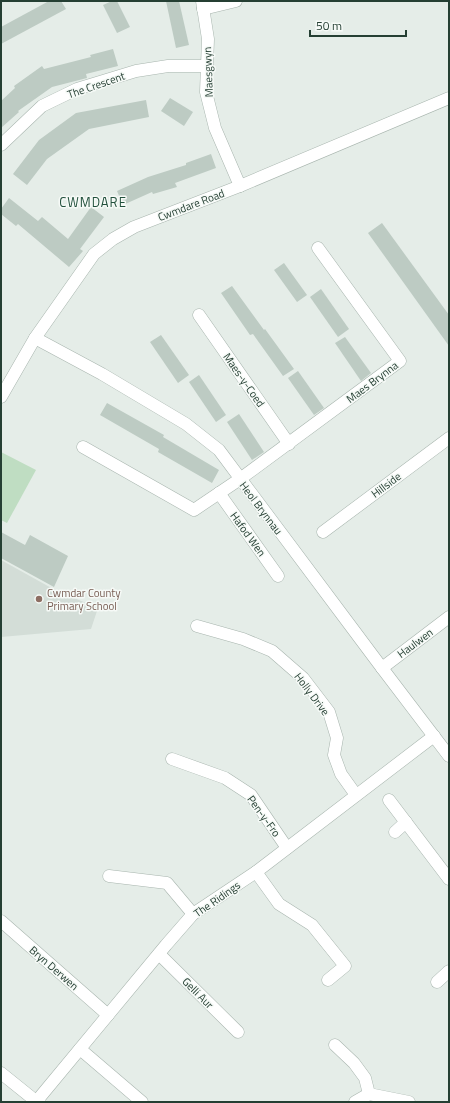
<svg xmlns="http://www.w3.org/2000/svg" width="450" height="1103" viewBox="0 0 450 1103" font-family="'Titillium Web',sans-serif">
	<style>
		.built { fill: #d3ddd7 }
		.green { fill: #bfddc2 }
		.building { fill: #bdcbc3 }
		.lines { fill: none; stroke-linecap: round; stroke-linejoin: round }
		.street-casing { stroke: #a8b5ae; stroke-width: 13 }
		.street { stroke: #fff; stroke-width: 12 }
		.education-dot { fill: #8d6e63; stroke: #f6faf7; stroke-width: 1.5 }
		.labels { text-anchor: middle; stroke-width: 3; stroke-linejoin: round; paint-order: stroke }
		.street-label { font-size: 11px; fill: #253f33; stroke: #f6faf7 }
		.education-label { font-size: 11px; fill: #785e54; stroke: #f6faf7; text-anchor: start }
		.quarter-label { font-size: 13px; letter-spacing: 1px; fill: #22503c; stroke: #f6faf7 }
	</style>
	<rect width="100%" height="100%" fill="#e5ede8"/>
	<polygon class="built" points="1,560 55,590 98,608 91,629 1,637"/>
	<polygon class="green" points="1,452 36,470 7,523 1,520"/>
	<g class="building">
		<polygon points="49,1 61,1 66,9 1,44 1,27"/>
		<polygon points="112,1 117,1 130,27 117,33 103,5"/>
		<polygon points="166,1 179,1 189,45 176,48"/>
		<polygon points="113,49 118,66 86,74 87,78 52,87 18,111 19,112 1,128 1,101 15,88 14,86 42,66 44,69 91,57 90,55"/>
		<polygon points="170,98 193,112 184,126 161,111"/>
		<polygon points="146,100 149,117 89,129 47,159 27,185 13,174 39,140 76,113"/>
		<polygon points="211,154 216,168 175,183 177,187 153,194 152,192 123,205 117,191 148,177 186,165 186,163"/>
		<polygon points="9,198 38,221 42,217 68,239 91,207 104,217 80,249 83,251 69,267 18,224 16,226 1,214 1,209"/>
		<polygon points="382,223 449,315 449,346 368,233"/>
		<polygon points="284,263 307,295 297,302 274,270"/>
		<polygon points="232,286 264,330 265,329 294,369 283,376 253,334 250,335 221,293"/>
		<polygon points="321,289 349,329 338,337 310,297"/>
		<polygon points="161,335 189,375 178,383 150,342"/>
		<polygon points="345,337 371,373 361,381 335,343"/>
		<polygon points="298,371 324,408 314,415 288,378"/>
		<polygon points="199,375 226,415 216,422 189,382"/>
		<polygon points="107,403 164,435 163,437 219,470 212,483 158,452 159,449 100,415"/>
		<polygon points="239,414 264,452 252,460 227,422"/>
		<polygon points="1,532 25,545 30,535 68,556 54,587 1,558"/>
	</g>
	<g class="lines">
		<defs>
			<g id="street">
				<polyline points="202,1 208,39 206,92 215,128 240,186"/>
				<polyline points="203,9 236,1"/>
				<polyline points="1,145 42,106 77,89 136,71 168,66 207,66"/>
				<polyline points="199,315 289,444"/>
				<polyline points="35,338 102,374 186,424 219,450 382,668 449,756"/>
				<polyline points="1,397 35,338 94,254 113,239 134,227 240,186 449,98"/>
				<polyline points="83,447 194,510 240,479 400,361 318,248"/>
				<polyline points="219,493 278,576"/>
				<polyline points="323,532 449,438"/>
				<polyline points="197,626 243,639 272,651 303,678 329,712 337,738 334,755 341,774 356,795"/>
				<polyline points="382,668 449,617"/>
				<polyline points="172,759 225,778 251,795 287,848"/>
				<polyline points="389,800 449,879"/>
				<polyline points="395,832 406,822"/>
				<polyline points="256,872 279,904 312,925 345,966 328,980"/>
				<polyline points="109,876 167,883 193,914"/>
				<polyline points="1,921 108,1015"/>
				<polyline points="159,954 238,1032"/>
				<polyline points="437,982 449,971"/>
				<polyline points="335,1045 354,1063 365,1078 369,1094 409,1102"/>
				<polyline points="80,1049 142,1102"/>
				<polyline points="1,1073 37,1102"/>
				<polyline points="39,1102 40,1097 166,945 193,914 256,872 434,736"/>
				<polyline points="355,1102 369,1094"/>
			</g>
		</defs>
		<use href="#street" class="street-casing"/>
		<use href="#street" class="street"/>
	</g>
	<circle class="education-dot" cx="39" cy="599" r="4"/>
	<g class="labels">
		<g class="street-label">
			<text transform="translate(208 72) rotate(-92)" y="4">Maesgwyn</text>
			<text transform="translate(96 85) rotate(-19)" y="4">The Crescent</text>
			<text transform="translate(191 205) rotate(-21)" y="4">Cwmdare Road</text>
			<text transform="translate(244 380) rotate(55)" y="4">Maes-y-Coed</text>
			<text transform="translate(372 382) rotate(-37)" y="4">Maes Brynna</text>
			<text transform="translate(386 485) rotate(-37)" y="4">Hillside</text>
			<text transform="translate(261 508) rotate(53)" y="4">Heol Brynnau</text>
			<text transform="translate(248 534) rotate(54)" y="4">Hafod Wen</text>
			<text transform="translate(415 643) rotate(-37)" y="4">Haulwen</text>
			<text transform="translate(312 694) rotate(53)" y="4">Holly Drive</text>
			<text transform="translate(264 816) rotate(54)" y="4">Pen-y-Fro</text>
			<text transform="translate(217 899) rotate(-35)" y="4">The Ridings</text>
			<text transform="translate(54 968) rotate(41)" y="4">Bryn Derwen</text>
			<text transform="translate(198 993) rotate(45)" y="4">Gelli Aur</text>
		</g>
		<g class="education-label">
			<text x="47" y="597">Cwmdar County<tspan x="47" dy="13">Primary School</tspan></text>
		</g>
		<g class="quarter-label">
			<text x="93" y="207">CWMDARE</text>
		</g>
	</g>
	<rect width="450" height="1103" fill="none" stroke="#253f33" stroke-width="4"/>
	<path d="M310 30v6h96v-6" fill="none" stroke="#253f33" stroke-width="2"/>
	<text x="316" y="30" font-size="12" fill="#253f33" stroke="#f6faf7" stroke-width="3" paint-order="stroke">50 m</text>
</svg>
